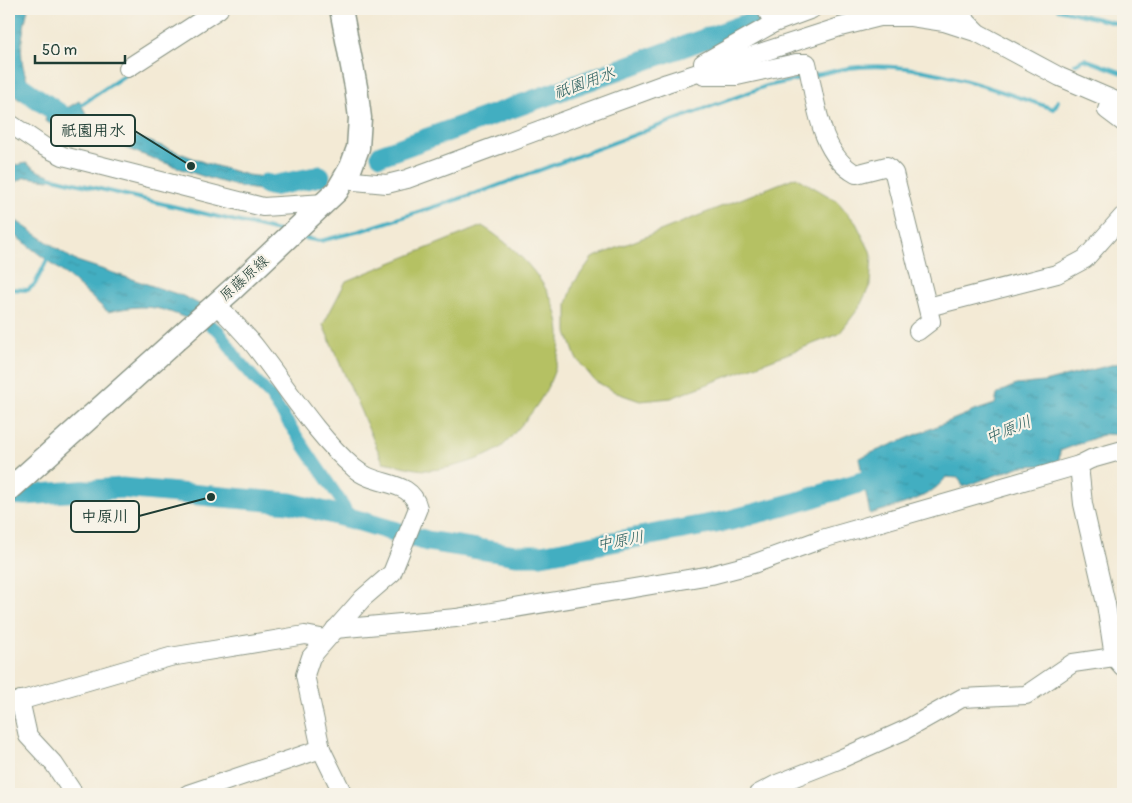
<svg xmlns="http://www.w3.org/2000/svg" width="1132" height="803" viewBox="0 0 1132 803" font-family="Pangolin,'Klee One',sans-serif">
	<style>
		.grass { fill: #b5c163; stroke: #6a7f4c }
		.water { fill: url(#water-ripples); stroke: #31767a }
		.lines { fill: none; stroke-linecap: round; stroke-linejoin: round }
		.stream { stroke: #43aec1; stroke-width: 4 }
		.canal { stroke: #43aec1; stroke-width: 12 }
		.river { stroke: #43aec1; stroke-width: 21 }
		.minor-casing { stroke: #899484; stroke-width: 20 }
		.major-casing { stroke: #899484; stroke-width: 25 }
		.minor { stroke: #fff; stroke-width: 18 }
		.major { stroke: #fff; stroke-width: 22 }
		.labels { text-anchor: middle; stroke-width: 4.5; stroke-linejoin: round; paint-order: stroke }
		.street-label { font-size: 15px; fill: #1f3d34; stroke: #f7f3e8 }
		.water-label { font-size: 16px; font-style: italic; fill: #2a5f5e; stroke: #f7f3e8 }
		.leader { fill: none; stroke: #1f3d34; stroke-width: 2 }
		.callout-dot { fill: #1f3d34; stroke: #f7f3e8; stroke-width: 2 }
		.callout { fill: #f7f3e8; stroke: #1f3d34; stroke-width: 2 }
		.callout-label { font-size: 16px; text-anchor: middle; font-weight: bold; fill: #1f3d34 }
	</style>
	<defs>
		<pattern id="water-ripples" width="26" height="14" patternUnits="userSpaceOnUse" patternTransform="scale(1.25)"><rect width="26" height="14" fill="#43aec1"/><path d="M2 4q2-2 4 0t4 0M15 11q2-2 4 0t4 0" fill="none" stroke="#378f9e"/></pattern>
	</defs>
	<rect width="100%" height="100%" fill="#f7f3e8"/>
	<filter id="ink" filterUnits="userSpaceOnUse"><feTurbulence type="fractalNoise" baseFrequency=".02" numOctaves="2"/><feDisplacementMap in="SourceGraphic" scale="10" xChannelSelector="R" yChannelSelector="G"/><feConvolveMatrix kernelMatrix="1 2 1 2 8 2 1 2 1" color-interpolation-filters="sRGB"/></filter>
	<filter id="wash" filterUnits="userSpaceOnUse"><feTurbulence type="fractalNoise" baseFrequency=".0096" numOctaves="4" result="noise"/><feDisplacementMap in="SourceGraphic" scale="20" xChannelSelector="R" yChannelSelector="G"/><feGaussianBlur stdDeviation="1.12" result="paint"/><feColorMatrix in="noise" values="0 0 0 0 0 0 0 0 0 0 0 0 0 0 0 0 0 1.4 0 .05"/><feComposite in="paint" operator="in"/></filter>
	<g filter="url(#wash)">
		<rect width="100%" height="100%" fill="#f3ead5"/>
		<g class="grass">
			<polygon points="796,177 837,201 856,223 872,255 870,285 859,308 839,334 671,398 640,401 617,393 595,381 576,358 567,332 567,304 574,283 592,258"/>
			<path d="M482 226C517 247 558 289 560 333 561 372 541 404 516 431 511 437 506 444 500 448 485 459 446 470 428 470 413 470 397 464 383 462L323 325 346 281Z"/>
		</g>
		<g class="water">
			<path d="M13 9H28C21 39 17 58 30 87L20 100 9 92V19Z"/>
			<path d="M79 101 87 115 96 121 206 163 247 175 272 178 292 173 293 187C256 205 148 154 107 142 101 140 94 138 88 138 82 137 76 139 70 137 60 134 55 125 45 121L47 114 54 107 67 108Z"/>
			<polygon points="9,159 16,165 26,163 40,172 50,175 49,180 25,177 9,186"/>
			<path d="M9 216 74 260 183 296 203 306 188 319C155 305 142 304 108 312L65 274 9 231Z"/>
			<path d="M1123 362V435L1105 434 1060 451 1059 460 1049 465 1021 466 963 487 959 478 946 477C930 500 895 506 870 514L859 458 974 411 995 404 997 395 1002 391 1016 385 1044 382Z"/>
		</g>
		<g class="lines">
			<g class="stream">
				<polyline points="1058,9 1123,25"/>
				<polyline points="1075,64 1084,59 1123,73"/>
				<path d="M815 75C826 73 837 70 849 68 919 59 989 88 1054 109L1058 101"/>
				<polyline points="78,107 128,73"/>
				<polyline points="45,176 282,232"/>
				<polyline points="298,237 320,241 360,231 486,190 766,86 806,78"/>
				<polyline points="9,289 28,290 35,284 48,258"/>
			</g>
			<polyline class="canal" points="196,316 219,331 239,361 270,396 353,519"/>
			<g class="river">
				<polyline points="9,79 64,117 78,123"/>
				<polyline points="381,155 788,9"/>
				<polyline points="266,184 273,186 320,176"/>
				<polyline points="9,494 25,495 122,488 290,503 353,519 427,541 516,555 541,555 727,521 795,503 891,473"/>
			</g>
		</g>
	</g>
	<g filter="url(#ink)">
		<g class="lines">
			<defs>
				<g id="minor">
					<polyline points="766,9 774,23"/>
					<polyline points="954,9 976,31"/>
					<polyline points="703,63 774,23 812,9"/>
					<polyline points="128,68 219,9"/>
					<path d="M704 76H737L796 63H807C816 100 819 154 856 174L887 166 894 173 931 321 918 331"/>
					<polyline points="1111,99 1107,110 1123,122"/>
					<polyline points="9,123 43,146 63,156 263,207 325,203"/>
					<polyline points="344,180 387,184 407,179 667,83 840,27 880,17 911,17 944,22 978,33 1060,77 1123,104"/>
					<path d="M216 304C230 319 245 333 257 349 288 389 316 435 354 468 376 488 411 478 418 508L392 573 363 598 311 657 305 675 321 749 343 794"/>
					<polyline points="928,307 1057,274 1085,259 1123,216"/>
					<polyline points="1079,465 1083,504 1106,604 1114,657 1123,667"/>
					<polyline points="335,629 456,618 711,575 753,564 822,539 1079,465 1091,459 1123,450"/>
					<polyline points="20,700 28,736 54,764 74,794"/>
					<polyline points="9,704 170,657 305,635 326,639"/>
					<polyline points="188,794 321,749"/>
					<polyline points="758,794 777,784 838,760 905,730 962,698 1026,695 1073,663 1114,657"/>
				</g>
				<polyline id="major" points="9,490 234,288 337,191 351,167 358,148 360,118 356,87 341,9"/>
			</defs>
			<use href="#minor" class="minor-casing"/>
			<use href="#major" class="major-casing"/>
			<use href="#minor" class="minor"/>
			<use href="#major" class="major"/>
		</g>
	</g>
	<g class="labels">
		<g class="street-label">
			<text transform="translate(244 278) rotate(-42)" y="5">原藤原線</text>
		</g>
		<g class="water-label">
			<text transform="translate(584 82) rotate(-20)" y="6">祇園用水</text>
			<text transform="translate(1008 429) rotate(-22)" y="6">中原川</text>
			<text transform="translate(620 540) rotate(-10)" y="6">中原川</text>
		</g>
	</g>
	<path class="leader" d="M191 166L135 131M211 497L139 516"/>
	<g class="callout-dot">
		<circle cx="191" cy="166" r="5"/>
		<circle cx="211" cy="497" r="5"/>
	</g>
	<g class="callout">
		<rect x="51" y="115" width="84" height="31" rx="5"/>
		<rect x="71" y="501" width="68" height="31" rx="5"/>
	</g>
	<g class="callout-label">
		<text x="93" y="136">祇園用水</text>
		<text x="105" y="522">中原川</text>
	</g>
	<rect width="1132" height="803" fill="none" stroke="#f7f3e8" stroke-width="30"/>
	<path d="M35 55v8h90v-8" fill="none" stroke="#1f3d34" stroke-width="2.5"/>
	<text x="42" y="55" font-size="15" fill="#1f3d34" stroke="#f7f3e8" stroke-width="4" paint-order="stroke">50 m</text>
</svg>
